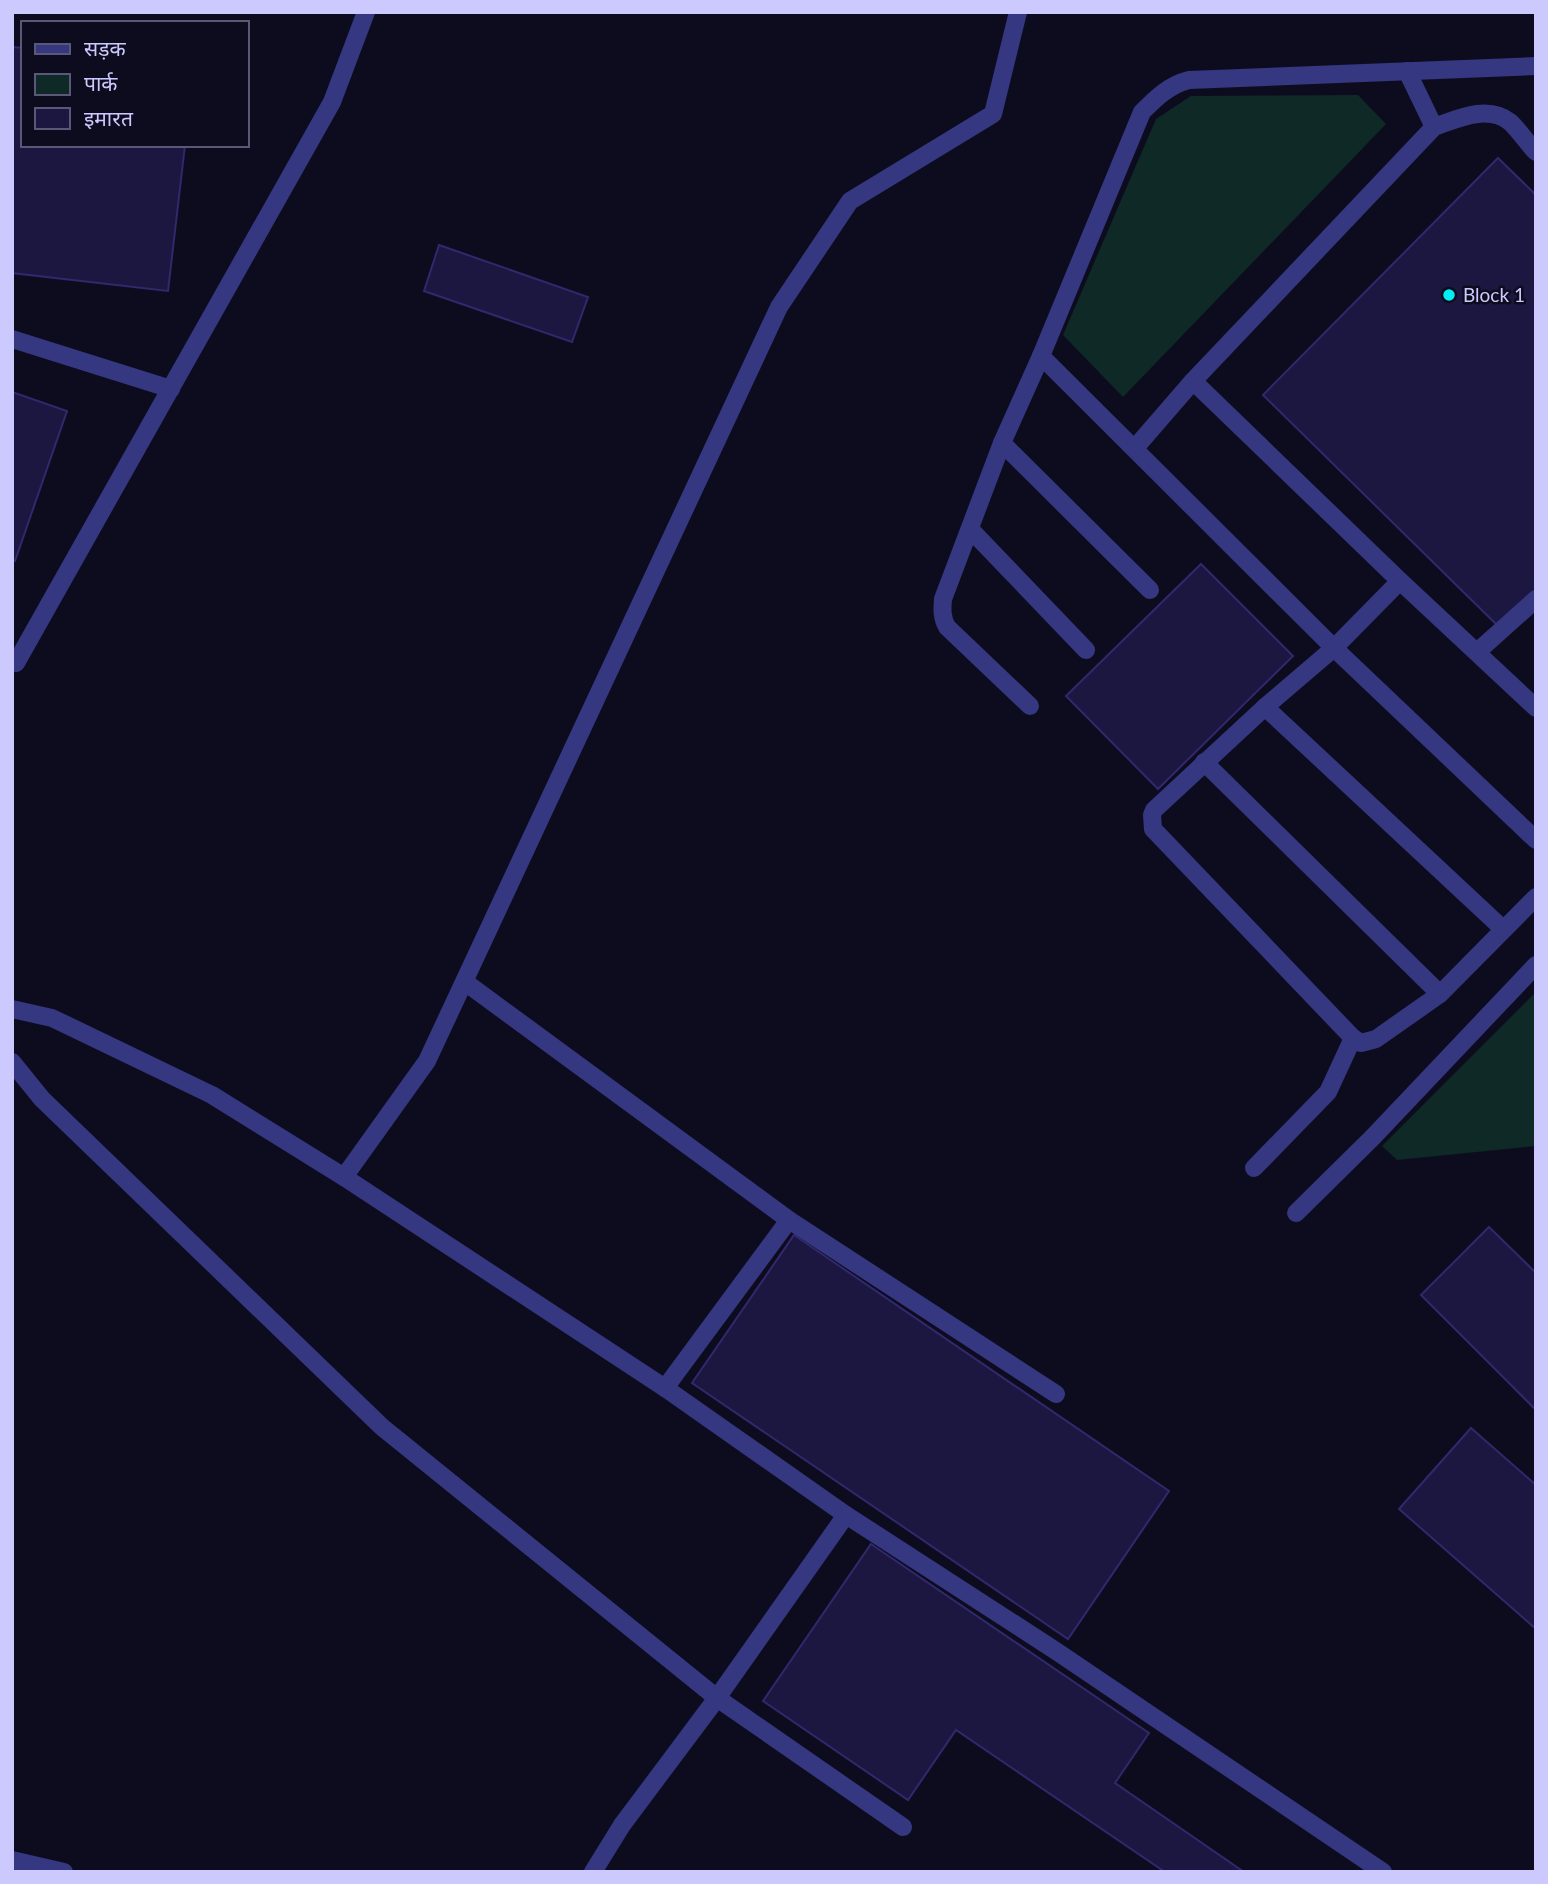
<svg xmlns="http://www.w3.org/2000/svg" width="1548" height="1884" viewBox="0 0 1548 1884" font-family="Lato,'Noto Sans Devanagari',sans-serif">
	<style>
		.green { fill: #0e2926 }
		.building { fill: #1c1740; stroke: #31286d; stroke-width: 2 }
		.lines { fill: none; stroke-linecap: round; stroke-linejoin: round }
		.lane { stroke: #353780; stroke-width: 18 }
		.street { stroke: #353780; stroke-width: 18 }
		.poi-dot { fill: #00eef4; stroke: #0d0c1f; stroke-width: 2.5 }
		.labels { text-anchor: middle; stroke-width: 5; stroke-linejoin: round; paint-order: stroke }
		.poi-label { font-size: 19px; fill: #ccc9ff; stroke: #0d0c1f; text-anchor: start }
	</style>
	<rect width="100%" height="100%" fill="#0d0c1f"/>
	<g class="green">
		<polygon points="1358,95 1386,124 1123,397 1063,335 1156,119 1191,96"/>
		<polygon points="1536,992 1536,1146 1397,1160 1382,1146"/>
	</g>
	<g class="building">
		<polygon points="12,47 23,48 23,145 185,145 168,291 12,273"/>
		<polygon points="1498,158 1536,195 1536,590 1499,627 1263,395"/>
		<polygon points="439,245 588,297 572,342 424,291"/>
		<polygon points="12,392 67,411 15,561 12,560"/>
		<polygon points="1201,564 1293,656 1158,789 1066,696"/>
		<polygon points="1489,1227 1536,1273 1536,1410 1421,1295"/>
		<polygon points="794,1235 1169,1491 1068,1639 692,1383"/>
		<polygon points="1471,1428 1536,1485 1536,1629 1399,1509"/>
		<polygon points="871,1544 1149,1733 1115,1783 1244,1872 1165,1872 956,1730 908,1800 763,1701"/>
	</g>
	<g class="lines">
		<g class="lane">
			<path d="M1536 66 1189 80C1169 85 1156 98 1142 112L1041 356 1334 648 1536 840"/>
			<polyline points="1407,71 1434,127"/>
			<polyline points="1193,381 1400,581 1536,708"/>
			<polyline points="1002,443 1150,590"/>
			<path d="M1135 448 1193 381 1434 127C1457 119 1488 104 1510 122 1519 130 1527 143 1536 152"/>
			<polyline points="970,529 1086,650"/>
			<polyline points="1400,581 1334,648 1265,707 1154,810 1152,815 1153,829 1353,1038 1361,1043 1376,1039 1440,994 1536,897"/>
			<polyline points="1477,652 1536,599"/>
			<path d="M1030 706 947 627C942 618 942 610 943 599L1002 443 1041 356"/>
			<polyline points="1265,707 1503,929"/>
			<polyline points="1204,762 1440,994"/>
			<polyline points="465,982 789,1220 1056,1394"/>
			<polyline points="12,1009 52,1018 212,1095 344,1177 427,1061 779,307 850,201 993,114 1018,12"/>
			<polyline points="12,1062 42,1099 382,1427 717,1698 903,1827"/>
			<polyline points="1254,1168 1328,1092 1353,1038"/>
			<polyline points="344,1177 665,1388 846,1515 1056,1651 1383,1872"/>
			<polyline points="1296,1213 1373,1137 1536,965"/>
			<polyline points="665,1388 789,1220"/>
			<polyline points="12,1860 64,1872"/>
			<polyline points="593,1872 622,1825 717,1698 846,1515"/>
		</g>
		<g class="street">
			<polyline points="12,339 171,389"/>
			<polyline points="16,663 332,102 366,12"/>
		</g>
	</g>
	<circle class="poi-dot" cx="1449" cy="295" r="7"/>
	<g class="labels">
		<g class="poi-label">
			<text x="1463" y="302">Block 1</text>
		</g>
	</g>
	<rect width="1548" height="1884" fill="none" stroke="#ccc9ff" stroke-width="28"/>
	<rect x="21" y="21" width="228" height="126" fill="#0d0c1f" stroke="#595879" stroke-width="2"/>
	<rect x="35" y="44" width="35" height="10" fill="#353780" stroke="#595879" stroke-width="2"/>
	<text x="84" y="56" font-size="21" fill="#ccc9ff">सड़क</text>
	<rect x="35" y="74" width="35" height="21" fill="#0e2926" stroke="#595879" stroke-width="2"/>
	<text x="84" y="91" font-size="21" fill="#ccc9ff">पार्क</text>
	<rect x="35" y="108" width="35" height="21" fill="#1c1740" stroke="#595879" stroke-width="2"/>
	<text x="84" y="126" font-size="21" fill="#ccc9ff">इमारत</text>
</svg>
